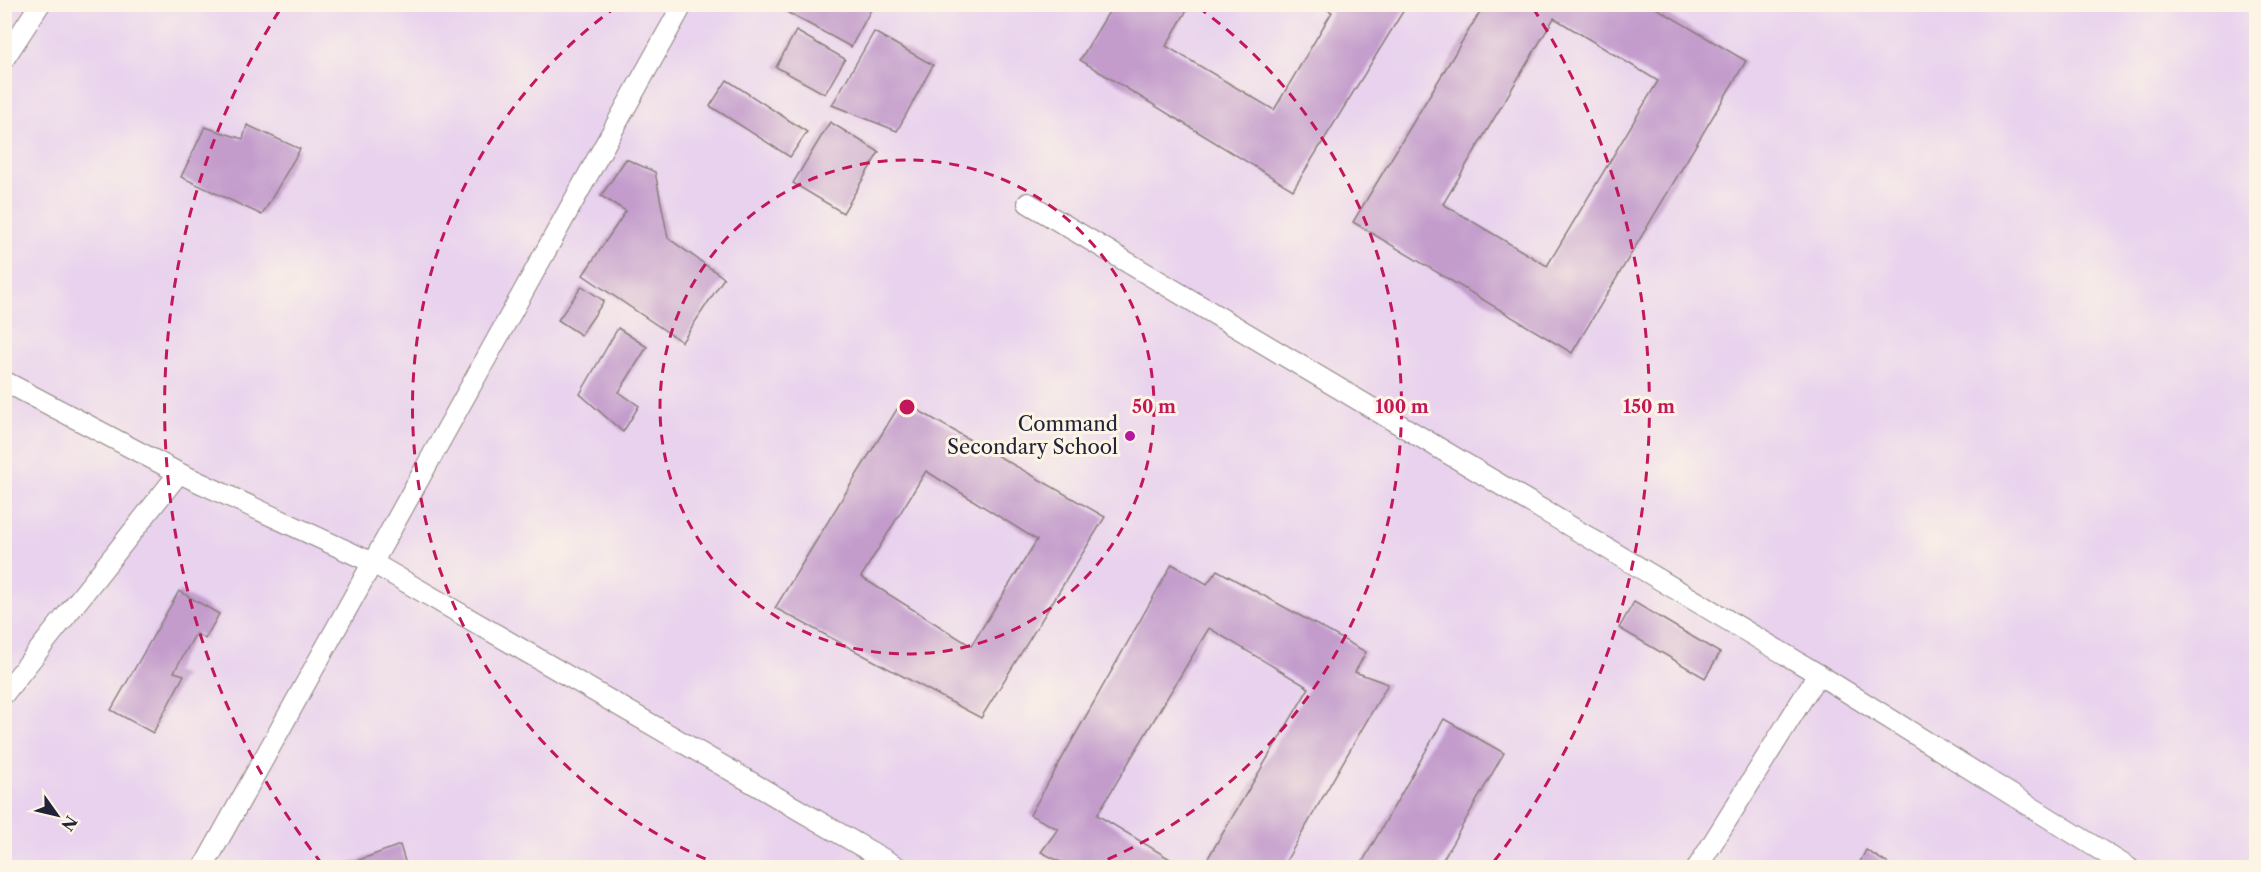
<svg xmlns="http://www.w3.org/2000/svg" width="2261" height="872" viewBox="0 0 2261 872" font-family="'Libre Caslon Text',serif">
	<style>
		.built { fill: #e8d2ee }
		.building { fill: #c39ccc; fill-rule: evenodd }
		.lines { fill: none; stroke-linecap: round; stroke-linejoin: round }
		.service-casing { stroke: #8a7e7c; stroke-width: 22 }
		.service { stroke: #fff; stroke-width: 20 }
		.ring { fill: none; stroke: #c2185b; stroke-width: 3; stroke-dasharray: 10 8 }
		.poi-dot { fill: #b5179e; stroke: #fcf5e5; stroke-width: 2 }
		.labels { text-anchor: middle; stroke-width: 6; stroke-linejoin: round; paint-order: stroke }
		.poi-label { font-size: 20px; fill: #22223b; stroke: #fcf5e5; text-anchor: end }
		.centre { fill: #c2185b; stroke: #fcf5e5; stroke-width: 3 }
		.ring-label { font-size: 18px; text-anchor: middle; font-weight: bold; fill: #c2185b; stroke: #fcf5e5; stroke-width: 6; stroke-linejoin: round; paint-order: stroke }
	</style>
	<rect width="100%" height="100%" fill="#fcf5e5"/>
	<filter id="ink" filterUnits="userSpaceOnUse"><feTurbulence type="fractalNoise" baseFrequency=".0167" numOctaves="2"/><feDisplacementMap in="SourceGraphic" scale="12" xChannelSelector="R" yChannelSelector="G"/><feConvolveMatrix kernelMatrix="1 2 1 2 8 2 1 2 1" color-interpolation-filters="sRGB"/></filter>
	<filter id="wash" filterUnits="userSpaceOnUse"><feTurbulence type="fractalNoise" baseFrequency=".008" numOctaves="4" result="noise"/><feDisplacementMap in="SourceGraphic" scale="24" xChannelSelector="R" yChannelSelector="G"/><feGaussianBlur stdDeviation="1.35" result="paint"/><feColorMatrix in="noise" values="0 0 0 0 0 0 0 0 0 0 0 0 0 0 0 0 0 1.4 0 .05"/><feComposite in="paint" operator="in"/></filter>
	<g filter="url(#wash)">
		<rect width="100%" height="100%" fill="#f2dbbc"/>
		<rect class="built" x="5" y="5" width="2251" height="862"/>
		<g id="blocks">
			<g class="building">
				<polygon points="772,4 874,4 851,47"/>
				<polygon points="1113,5 1190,5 1166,46 1274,110 1332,12 1319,5 1407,5 1293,190 1080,60"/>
				<path d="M1484 5H1651L1746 61 1572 353 1353 222ZM1554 18 1658 81 1547 266 1443 204Z"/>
				<polygon points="796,31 845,59 825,94 776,67"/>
				<polygon points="874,32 933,65 897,131 832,105"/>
				<polygon points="727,80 807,132 790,157 710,106"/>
				<polygon points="830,122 879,152 843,213 793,183"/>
				<polygon points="247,125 300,149 262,215 181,177 205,127 243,139"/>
				<polygon points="626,159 655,172 668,238 724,278 682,342 583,275 626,211 601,196"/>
				<polygon points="582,286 604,301 581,335 558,320"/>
				<polygon points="618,328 647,347 619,392 639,406 623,432 580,394"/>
				<path d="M902 401 1105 517 981 718 775 608ZM926 471 1037 540 971 646 861 577Z"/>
				<polygon points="1172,564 1207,584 1217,570 1366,652 1355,672 1388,684 1282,868 1202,868 1309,688 1209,628 1097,815 1185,868 1072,868 1041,852 1058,829 1030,815"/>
				<polygon points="179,591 219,614 205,639 196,633 174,672 184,675 153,733 111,710"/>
				<polygon points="1634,602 1720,653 1705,678 1619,628"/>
				<polygon points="1444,719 1504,753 1438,868 1359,868"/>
				<polygon points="400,845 407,868 340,868 340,867"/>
				<polygon points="1866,850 1895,868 1857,868"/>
			</g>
		</g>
	</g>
	<g filter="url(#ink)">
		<use href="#blocks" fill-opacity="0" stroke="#8a7e7c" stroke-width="1.5"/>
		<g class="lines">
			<defs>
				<g id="service">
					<polyline points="4,59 40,4"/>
					<polyline points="1028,203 1818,674 2129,868"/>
					<polyline points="4,381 179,473 373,563 899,868"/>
					<polyline points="4,694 179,473"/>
					<polyline points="203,868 683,4"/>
					<polyline points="1697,868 1818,674"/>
				</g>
			</defs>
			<use href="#service" class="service-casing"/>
			<use href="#service" class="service"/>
		</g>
	</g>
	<g class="ring">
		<circle cx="907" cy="407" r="247"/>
		<path d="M722 866A495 495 0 0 1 616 7M1198 7A495 495 0 0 1 1092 866"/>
		<path d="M322 864A742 742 0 0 1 281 8M1533 8A742 742 0 0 1 1492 864"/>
	</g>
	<circle class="poi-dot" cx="1130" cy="436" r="6"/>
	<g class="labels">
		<g class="poi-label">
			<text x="1118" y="431">Command<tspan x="1118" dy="23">Secondary School</tspan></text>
		</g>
	</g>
	<circle cx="907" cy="407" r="9" class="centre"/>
	<g class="ring-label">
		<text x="1154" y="413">50 m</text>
		<text x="1402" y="413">100 m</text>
		<text x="1649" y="413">150 m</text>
	</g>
	<rect width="2261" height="872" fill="none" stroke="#fcf5e5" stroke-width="24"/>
	<g transform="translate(57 815) rotate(124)" stroke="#fcf5e5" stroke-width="4.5" paint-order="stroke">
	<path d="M0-4.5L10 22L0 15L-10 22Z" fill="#22223b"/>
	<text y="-9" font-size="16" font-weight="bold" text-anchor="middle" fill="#22223b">N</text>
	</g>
</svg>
